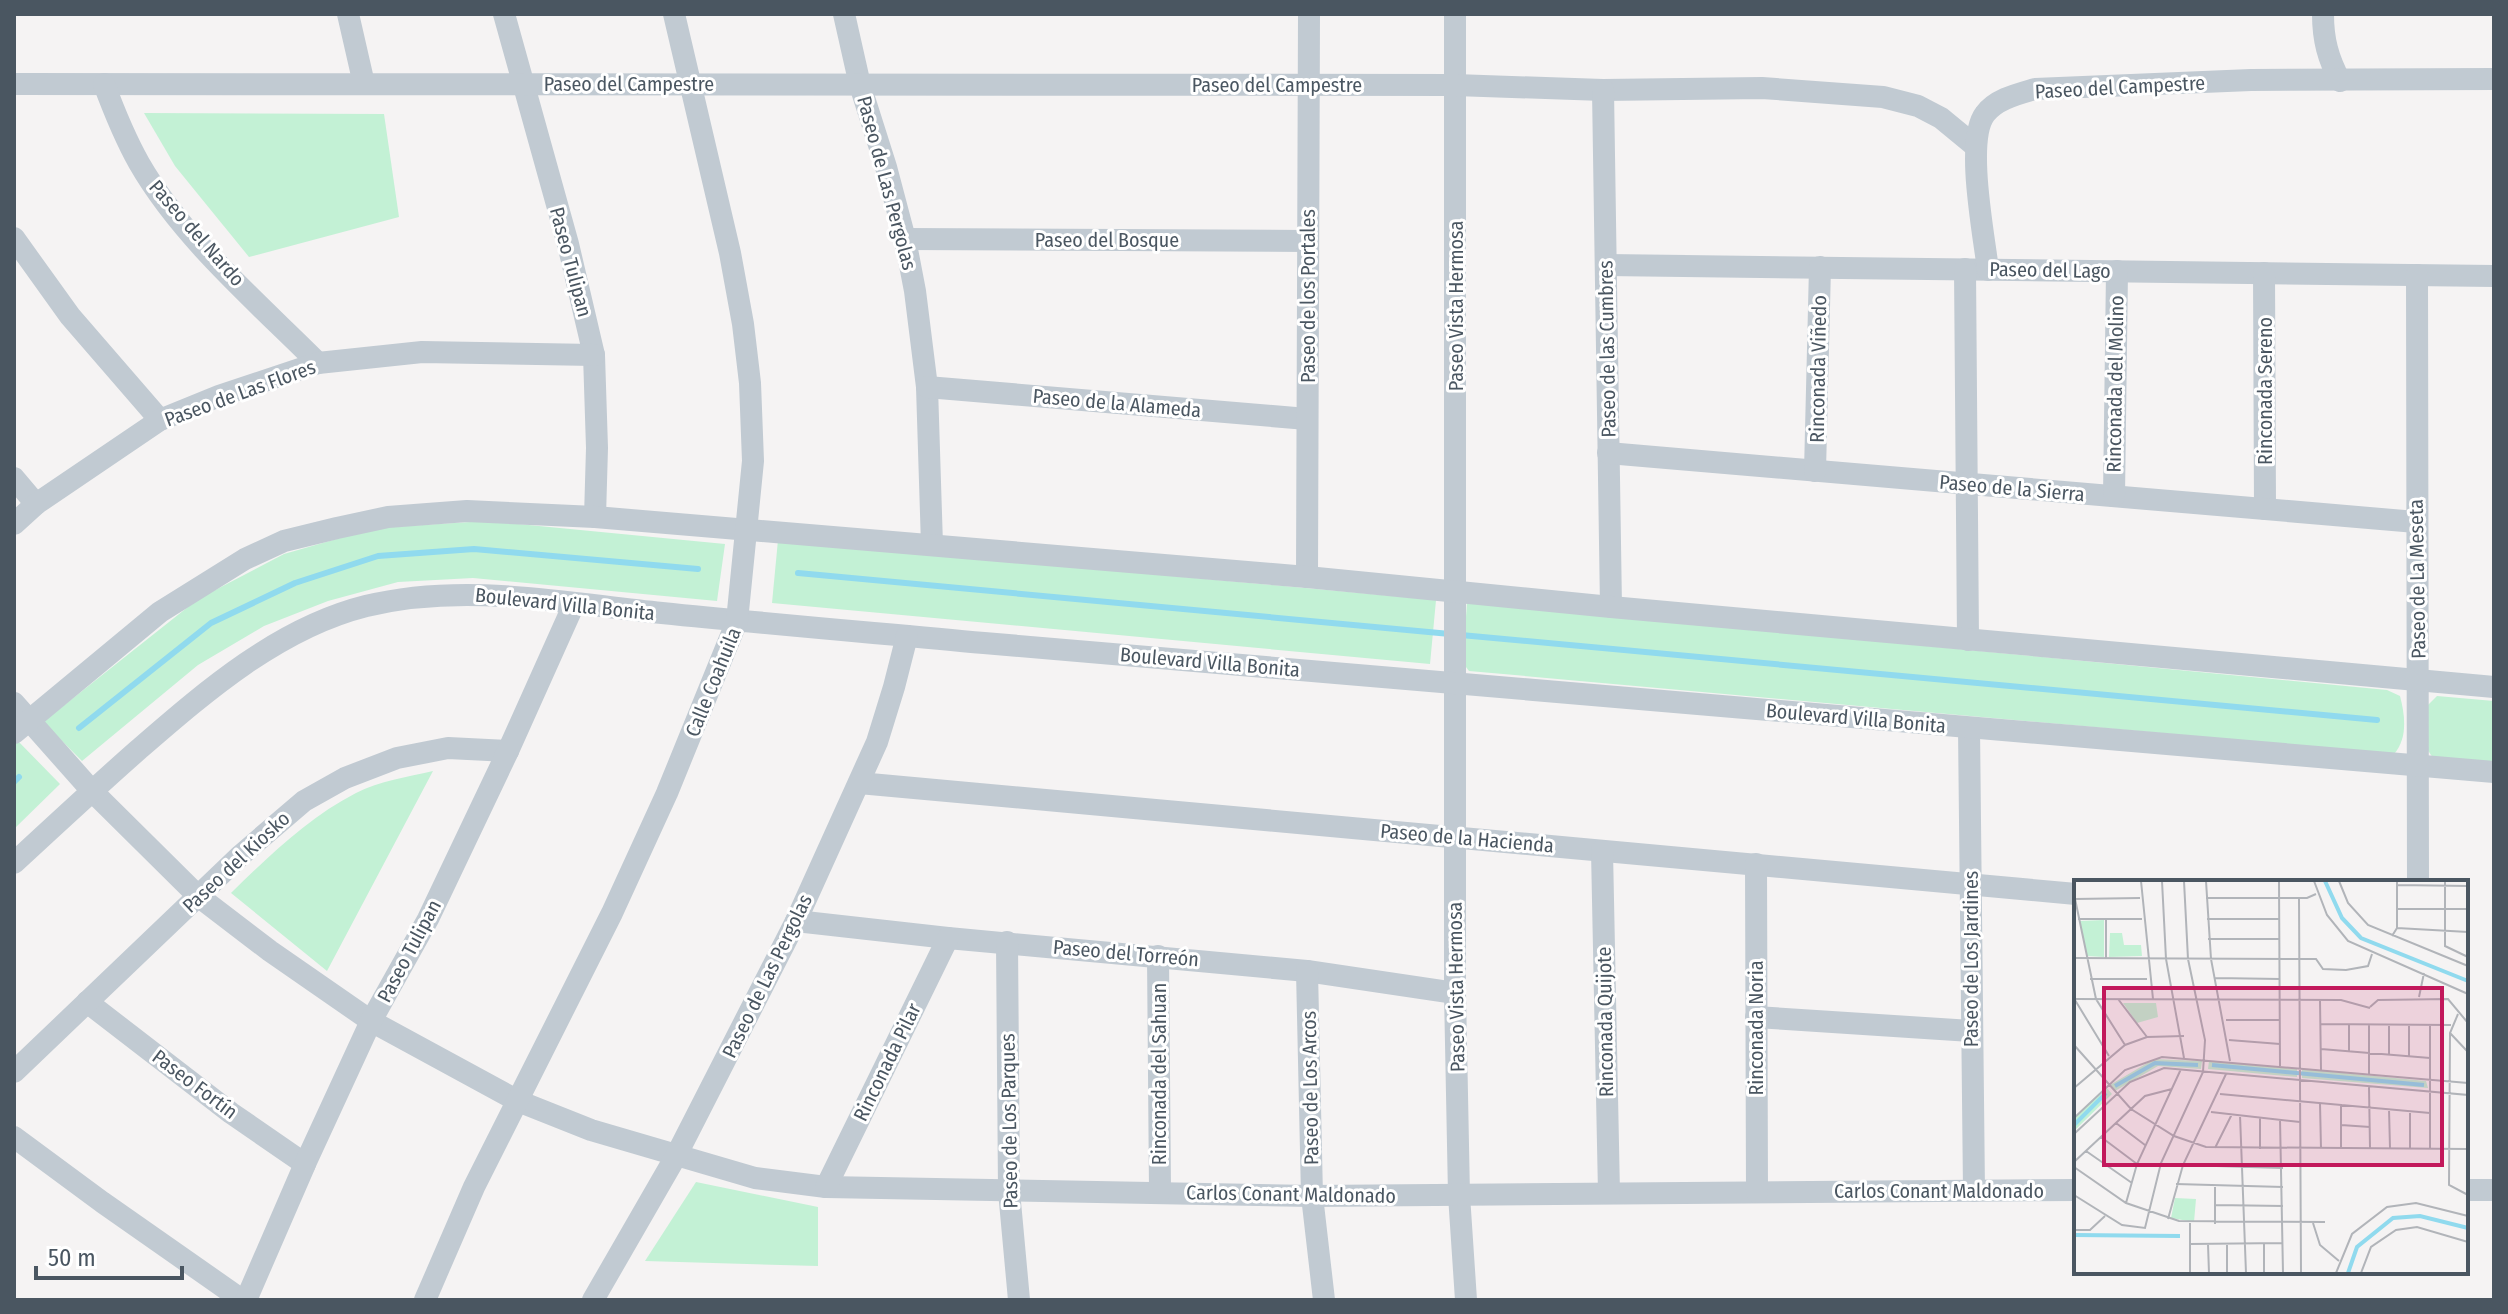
<svg xmlns="http://www.w3.org/2000/svg" width="2508" height="1314" viewBox="0 0 2508 1314" font-family="'Fira Sans Condensed',sans-serif">
	<style>
		.green { fill: #c3f1d5 }
		.lines { fill: none; stroke-linecap: round; stroke-linejoin: round }
		.stream { stroke: #90daee; stroke-width: 6 }
		.minor { stroke: #c1cad2; stroke-width: 22 }
		.labels { text-anchor: middle; stroke-width: 6; stroke-linejoin: round; paint-order: stroke }
		.street-label { font-size: 20px; fill: #4a5661; stroke: #fff }
		.inset-river { fill: none; stroke: #90daee; stroke-width: 4 }
		.inset-road { fill: none; stroke: #b1b4b9; stroke-width: 2 }
		.view { fill: #c2185b; fill-opacity: 0.15; stroke: #c2185b; stroke-width: 4 }
		.inset-edge { fill: none; stroke: #4a5661; stroke-width: 4 }
	</style>
	<rect width="100%" height="100%" fill="#f5f3f3"/>
	<g class="green">
		<polygon points="144,113 384,114 399,217 249,257 175,166"/>
		<polygon points="486,521 725,544 717,601 473,578 398,582 328,601 264,626 198,665 82,761 43,722 198,599 284,554 375,528"/>
		<polygon points="778,540 1436,600 1430,664 772,603"/>
		<path d="M1467 602 2387 690 2400 696C2405 715 2408 738 2394 754L1469 671 1463 663Z"/>
		<polygon points="2437,696 2494,701 2494,763 2433,758 2427,749 2427,706"/>
		<polygon points="15,738 60,784 14,829 14,739"/>
		<path d="M433 771 327 971 231 893C269 856 309 817 356 793 380 781 407 777 433 771Z"/>
		<polygon points="696,1182 818,1207 818,1266 645,1261"/>
	</g>
	<g class="lines">
		<g class="stream">
			<polyline points="798,573 1450,634"/>
			<polyline points="1461,635 2377,720"/>
			<polyline points="79,728 211,623 295,583 378,556 474,549 698,569"/>
			<polyline points="14,782 19,777"/>
		</g>
		<g class="minor">
			<polyline points="348,14 364,84"/>
			<polyline points="504,14 568,244 594,355 597,448 595,517"/>
			<polyline points="844,14 860,85 886,167 905,239 915,291 927,387 932,545"/>
			<polyline points="1455,14 1455,993 1459,1195 1466,1300"/>
			<path d="M2323 14C2323 40 2328 58 2340 81"/>
			<polyline points="14,84 1455,85 1603,90 1762,88 1883,97 1918,106 1941,118 1975,146"/>
			<path d="M104 84C114 111 125 138 139 163 182 238 257 302 318 363"/>
			<polyline points="1603,90 1611,607"/>
			<polyline points="14,238 70,316 160,420"/>
			<polyline points="905,239 1308,241"/>
			<polyline points="1606,265 2494,276"/>
			<polyline points="1965,269 1968,640"/>
			<path d="M1988 270C1984 235 1965 140 1985 114 1996 99 2018 94 2035 89L2251 80 2494 79"/>
			<polyline points="2264,273 2265,509"/>
			<polyline points="2417,275 2418,882"/>
			<polyline points="927,387 1307,419"/>
			<polyline points="1608,453 2416,522"/>
			<polyline points="1815,471 1820,267"/>
			<polyline points="14,478 36,504"/>
			<polyline points="2114,496 2117,271"/>
			<polyline points="14,524 36,504 160,420 219,396 318,363 422,352 594,355"/>
			<polyline points="1307,577 1309,14"/>
			<polyline points="14,703 92,791 198,896 270,951 371,1021 518,1101 591,1130 755,1178 826,1187 1312,1196 2076,1190"/>
			<polyline points="1969,728 1974,1191"/>
			<polyline points="14,733 160,612 245,559 284,541 337,528 388,517 467,511 595,517 1307,577 1611,607 2494,687"/>
			<polyline points="859,783 2076,894"/>
			<polyline points="1602,851 1609,1193"/>
			<path d="M14 863C55 825 96 787 138 750 205 692 278 628 366 606 465 582 563 603 662 613 769 624 877 633 984 643 1487 688 1991 727 2494 772"/>
			<polyline points="1756,864 1757,1192"/>
			<polyline points="796,921 948,938 1307,971 1455,993"/>
			<polyline points="1007,942 1009,1191 1019,1300"/>
			<polyline points="1158,956 1160,1191"/>
			<polyline points="1307,971 1312,1196 1324,1300"/>
			<polyline points="87,1002 231,1113 305,1164"/>
			<polyline points="1756,1017 1971,1031"/>
			<polyline points="14,1072 241,855 304,801 345,778 397,758 448,748 508,751"/>
			<polyline points="14,1137 102,1202 242,1300"/>
			<polyline points="826,1187 948,938"/>
			<polyline points="2466,1190 2494,1190"/>
			<polyline points="246,1300 305,1164 371,1021 428,919 508,751 574,604"/>
			<polyline points="425,1300 474,1187 612,913 667,793 737,621 753,461 750,383 743,324 730,253 674,14"/>
			<polyline points="593,1300 676,1156 796,921 877,742 894,687 907,636"/>
		</g>
	</g>
	<g class="labels">
		<g class="street-label">
			<text x="629" y="91">Paseo del Campestre</text>
			<text x="1277" y="92">Paseo del Campestre</text>
			<text transform="translate(2120 87) rotate(-3)" y="7">Paseo del Campestre</text>
			<text transform="translate(887 183) rotate(75)" y="7">Paseo de Las Pergolas</text>
			<text transform="translate(197 233) rotate(49)" y="7">Paseo del Nardo</text>
			<text x="1107" y="247">Paseo del Bosque</text>
			<text transform="translate(571 262) rotate(75)" y="7">Paseo Tulipan</text>
			<text transform="translate(2050 270) rotate(1)" y="7">Paseo del Lago</text>
			<text transform="translate(1308 296) rotate(-90)" y="7">Paseo de los Portales</text>
			<text transform="translate(1456 306) rotate(-90)" y="7">Paseo Vista Hermosa</text>
			<text transform="translate(1607 349) rotate(-91)" y="7">Paseo de las Cumbres</text>
			<text transform="translate(1818 369) rotate(-89)" y="7">Rinconada Viñedo</text>
			<text transform="translate(2115 384) rotate(-89)" y="7">Rinconada del Molino</text>
			<text transform="translate(2265 391) rotate(-90)" y="7">Rinconada Sereno</text>
			<text transform="translate(240 393) rotate(-20)" y="7">Paseo de Las Flores</text>
			<text transform="translate(1117 403) rotate(5)" y="7">Paseo de la Alameda</text>
			<text transform="translate(2012 488) rotate(5)" y="7">Paseo de la Sierra</text>
			<text transform="translate(2417 579) rotate(-91)" y="7">Paseo de La Meseta</text>
			<text transform="translate(565 604) rotate(6)" y="7">Boulevard Villa Bonita</text>
			<text transform="translate(1210 662) rotate(5)" y="7">Boulevard Villa Bonita</text>
			<text transform="translate(713 682) rotate(-68)" y="7">Calle Coahuila</text>
			<text transform="translate(1856 718) rotate(5)" y="7">Boulevard Villa Bonita</text>
			<text transform="translate(1467 838) rotate(5)" y="7">Paseo de la Hacienda</text>
			<text transform="translate(236 862) rotate(-43)" y="7">Paseo del Kiosko</text>
			<text transform="translate(409 951) rotate(-62)" y="7">Paseo Tulipan</text>
			<text transform="translate(1126 953) rotate(5)" y="7">Paseo del Torreón</text>
			<text transform="translate(1971 959) rotate(-90)" y="7">Paseo de Los Jardines</text>
			<text transform="translate(767 976) rotate(-64)" y="7">Paseo de Las Pergolas</text>
			<text transform="translate(1456 987) rotate(-91)" y="7">Paseo Vista Hermosa</text>
			<text transform="translate(1605 1022) rotate(-91)" y="7">Rinconada Quijote</text>
			<text transform="translate(1756 1028) rotate(-90)" y="7">Rinconada Noria</text>
			<text transform="translate(887 1062) rotate(-64)" y="7">Rinconada Pilar</text>
			<text transform="translate(1159 1074) rotate(-90)" y="7">Rinconada del Sahuan</text>
			<text transform="translate(195 1084) rotate(37)" y="7">Paseo Fortín</text>
			<text transform="translate(1310 1088) rotate(-91)" y="7">Paseo de Los Arcos</text>
			<text transform="translate(1009 1121) rotate(-91)" y="7">Paseo de Los Parques</text>
			<text x="1939" y="1198">Carlos Conant Maldonado</text>
			<text transform="translate(1291 1194) rotate(1)" y="7">Carlos Conant Maldonado</text>
		</g>
	</g>
	<g transform="translate(2074 880)">
		<rect width="394" height="394" fill="#f5f3f3"/>
		<path d="M30 40V77L13 76 6 41ZM36 53H48L50 65H67L68 76 35 77ZM49 123H82L84 137 63 143ZM80 179 128 181 127 189 84 186 41 211 36 205ZM135 181 223 189V197L134 189ZM228 189 352 201 354 208 228 198ZM32 207 38 214 0 251V239ZM101 318 122 319 120 342 97 338Z" fill="#c3f1d5"/>
		<path class="inset-river" d="M251 1 268 38 287 58 394 101M138 185 350 205M41 206 81 183 124 185M0 245 32 213M0 355 106 356M274 393 283 367 319 338 346 336 394 348"/>
		<path class="inset-road" d="M67 1 79 119M88 1 92 79 110 178M132 1 137 79 156 181M205 1 206 186M240 1 253 35 274 61 394 114M265 1 274 23 294 45 394 86M371 1V66L394 77M323 5 394 6M0 14 22 119 51 165M132 18H233L242 14M225 18 227 393M1 19 66 18M323 29H394M4 39H68M133 39H206M323 48 394 52M318 56 323 48V1M134 59H206M0 78 242 79 249 89 272 90 294 86 298 74M32 79V39M141 98 206 99M16 99H73M345 117 350 93M0 119 267 120 296 128M44 119 73 157M1 120 35 176M246 120 247 190M296 127 304 120 374 119 394 143M384 134 376 153 375 305 394 315M152 140H206M246 144 377 145M295 145V194M335 145V177M356 145V268M376 153 393 171M155 160 206 164M0 165 57 229 100 256 132 267 394 269M247 169 356 178M275 171V144M393 171 394 201M315 175V145M295 207 296 268M0 208 51 165 73 157 110 156M146 214 356 233M246 223 247 269M267 224V269M315 229 316 268M137 232 226 242M166 235 172 393M186 237V269M0 238 51 190 88 177 394 203M206 239 209 393M42 243 71 265M267 245 296 247M0 254 56 202 90 188 394 215V220M27 257 63 284M141 268 158 234M336 268V231M12 271 58 303M0 282 71 216 98 209M109 285 209 288M0 287 52 323 105 341 251 342M393 289 394 314M102 304 209 307M0 315 48 345 71 348 87 283 129 192 131 160 114 79 110 1M52 323 63 284 107 189M141 325 209 326M94 339 109 285 152 194M239 343 246 365 265 381M141 344V307M0 350H16L31 336M190 363V393M116 364 209 363M134 364 135 393M153 364V393M116 393V343M262 393 278 354 313 327 342 323 394 336M287 393 297 367 322 350 343 347 394 362"/>
		<path class="view" d="M30 108H368V285H30Z"/>
		<rect width="394" height="394" class="inset-edge"/>
	</g>
	<rect width="2508" height="1314" fill="none" stroke="#4a5661" stroke-width="32"/>
	<path d="M36 1266v12h146v-12" fill="none" stroke="#4a5661" stroke-width="4"/>
	<text x="48" y="1266" font-size="24" fill="#4a5661" stroke="#ffffff" stroke-width="6" paint-order="stroke">50 m</text>
</svg>
